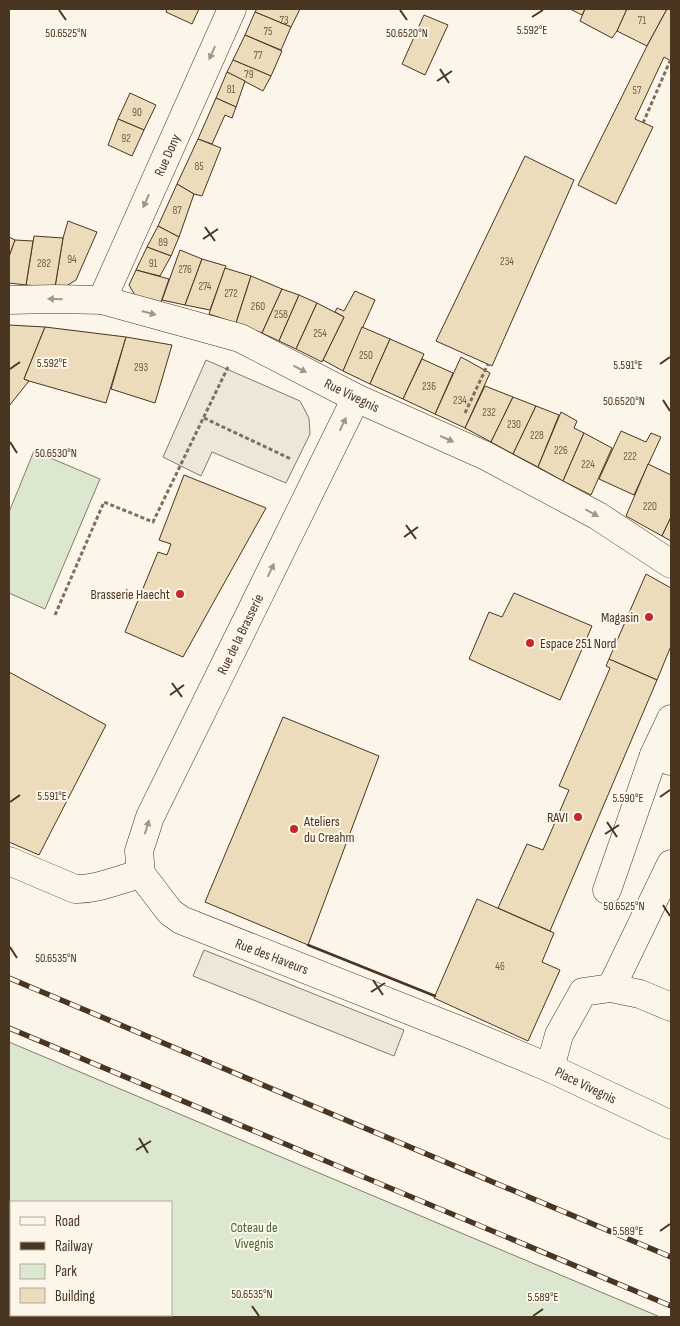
<svg xmlns="http://www.w3.org/2000/svg" width="680" height="1326" viewBox="0 0 680 1326" font-family="'Sofia Sans Condensed',sans-serif">
	<style>
		.green { fill: #dce7d0; stroke: #887966; fill-rule: evenodd }
		.parking { fill: #ede7d9; stroke: #887966 }
		.building { fill: #ecdcbc; stroke: #4a3520 }
		.lines { fill: none; stroke-linecap: round; stroke-linejoin: round }
		.minor-casing { stroke: #4a3520; stroke-width: 29 }
		.path { stroke: #7f6f5c; stroke-width: 3; stroke-dasharray: 4 2.5; stroke-linecap: butt }
		.minor { stroke: #fbf6e9; stroke-width: 28 }
		.rail-casing { stroke: #4a3520; stroke-width: 5.5 }
		.rail { stroke: #fbf6e9; stroke-width: 4; stroke-dasharray: 11; stroke-linecap: butt }
		.wall { stroke: #4a3520; stroke-width: 2.5 }
		.oneway { fill: #a29684 }
		.ticks { fill: none; stroke: #4a3520; stroke-width: 2 }
		.poi-dot { fill: #c62828; stroke: #fbf6e9; stroke-width: 2 }
		.labels { text-anchor: middle; stroke-width: 4; stroke-linejoin: round; paint-order: stroke }
		.number-label { font-size: 11px; fill: #725f47 }
		.street-label { font-size: 14px; fill: #4a3520; stroke: #fbf6e9 }
		.poi-label { font-size: 14px; fill: #4a3520; stroke: #fbf6e9; text-anchor: end }
		.park-label { font-size: 14px; fill: #436837; stroke: #fbf6e9 }
		.ticks-label { font-size: 12px; text-anchor: middle; fill: #4a3520; stroke: #fbf6e9; stroke-width: 4; stroke-linejoin: round; paint-order: stroke }
	</style>
	<rect width="100%" height="100%" fill="#fbf6e9"/>
	<g class="green">
		<polygon points="34,451 100,479 45,609 9,593 9,512"/>
		<path d="M9 1042 660 1317H9ZM11 1202H171V1315H11Z"/>
	</g>
	<g class="parking">
		<polygon points="206,360 300,401 309,418 310,434 286,483 212,452 201,476 163,457"/>
		<polygon points="204,950 404,1030 394,1056 193,976"/>
	</g>
	<g class="building">
		<polygon points="167,9 199,9 192,24 166,12"/>
		<polygon points="257,9 300,9 291,27 255,12"/>
		<polygon points="570,9 585,9 582,15"/>
		<polygon points="585,9 627,9 617,31 612,38 580,21"/>
		<polygon points="627,9 667,9 647,46 617,31"/>
		<polygon points="667,9 671,9 671,61 664,57 635,119 653,127 616,204 578,185 647,46"/>
		<polygon points="255,12 291,27 281,50 245,35"/>
		<polygon points="424,15 448,25 425,75 402,64"/>
		<polygon points="245,35 282,51 271,76 233,60"/>
		<polygon points="233,60 271,76 263,91 227,72"/>
		<polygon points="227,72 245,81 236,107 216,98"/>
		<polygon points="130,93 156,105 144,130 118,119"/>
		<polygon points="216,98 236,107 232,118 225,115 212,144 198,139"/>
		<polygon points="118,119 144,130 132,156 108,145"/>
		<polygon points="198,139 221,148 202,196 194,194 177,184"/>
		<polygon points="525,156 574,180 492,366 436,341"/>
		<polygon points="177,184 194,194 179,237 158,226"/>
		<polygon points="68,221 97,232 76,280 63,288 55,287 63,238"/>
		<polygon points="158,226 179,237 171,256 147,247"/>
		<polygon points="34,236 63,238 55,287 26,285"/>
		<polygon points="9,237 15,240 9,257"/>
		<polygon points="15,240 33,241 26,285 9,283 9,257"/>
		<polygon points="147,247 171,256 160,276 136,270"/>
		<polygon points="180,250 202,259 185,305 162,300"/>
		<polygon points="202,259 226,266 210,310 185,305"/>
		<polygon points="225,268 251,276 236,323 209,314"/>
		<polygon points="136,270 169,279 161,302 136,297 129,285"/>
		<polygon points="251,276 282,289 262,333 236,323"/>
		<polygon points="282,289 299,295 279,341 262,333"/>
		<polygon points="355,291 375,300 343,371 323,360 344,317 335,312 337,308 344,311"/>
		<polygon points="299,295 317,303 296,349 279,341"/>
		<polygon points="317,303 344,317 322,362 296,349"/>
		<polygon points="9,325 45,327 24,379 29,381 9,406"/>
		<polygon points="45,327 126,337 106,403 29,381 24,379"/>
		<polygon points="362,327 390,339 370,384 343,371"/>
		<polygon points="126,337 172,345 155,403 111,389"/>
		<polygon points="390,339 424,354 403,399 370,384"/>
		<polygon points="461,357 490,373 465,428 435,414"/>
		<polygon points="422,359 453,373 435,414 403,399"/>
		<polygon points="485,386 513,397 491,442 465,428"/>
		<polygon points="513,397 536,406 513,454 491,442"/>
		<polygon points="536,406 559,415 538,467 513,454"/>
		<polygon points="561,412 577,421 574,428 584,433 563,481 538,467"/>
		<polygon points="621,431 646,442 651,433 661,437 634,495 599,479"/>
		<polygon points="584,433 612,448 591,495 563,481"/>
		<polygon points="648,464 671,475 671,517 662,536 626,516"/>
		<polygon points="184,475 266,508 183,657 125,632 158,552 167,555 171,544 159,540"/>
		<polygon points="671,517 671,541 662,536"/>
		<polygon points="646,574 671,588 671,646 657,680 609,659"/>
		<polygon points="514,593 592,626 560,700 469,659 489,612 502,617"/>
		<polygon points="609,659 657,680 550,931 498,908 527,844 543,850 569,790 559,786 610,668 606,666"/>
		<polygon points="9,672 106,725 39,855 9,842"/>
		<polygon points="283,717 379,756 308,945 205,902"/>
		<polygon points="477,899 554,933 542,962 560,970 528,1041 434,998"/>
	</g>
	<g class="lines">
		<defs>
			<g id="minor">
				<polyline points="9,300 55,299 102,300 240,338 356,398 486,456 598,516 671,564"/>
				<polyline points="102,300 232,9"/>
				<polyline points="670,761 654,755 671,719"/>
				<path d="M9 861 75 889C97 890 119 879 141 874"/>
				<polyline points="141,874 170,912 181,920 469,1034 550,1068 671,1125"/>
				<polyline points="141,874 139,851 150,817 356,398"/>
				<polyline points="607,890 654,755"/>
				<polyline points="611,988 671,864"/>
				<polyline points="550,1068 559,1035 583,992 611,988 640,994 671,1007"/>
			</g>
		</defs>
		<use href="#minor" class="minor-casing"/>
		<g class="path">
			<polyline points="643,123 670,61"/>
			<polyline points="465,413 488,364"/>
			<polyline points="204,418 291,459"/>
			<polyline points="55,615 104,502 153,522 228,367"/>
			<polyline points="9,1304 11,1305"/>
			<polyline points="32,1315 38,1317"/>
		</g>
		<use href="#minor" class="minor"/>
		<defs>
			<g id="rail">
				<polyline points="9,978 671,1257"/>
				<polyline points="9,1028 671,1306"/>
			</g>
		</defs>
		<use href="#rail" class="rail-casing"/>
		<use href="#rail" class="rail"/>
		<polyline class="wall" points="308,945 435,996"/>
	</g>
	<defs><path id="oneway-solid" d="M-6-.8H1V-3.2L6.5 0L1 3.2V.8H-6Z" transform="scale(1.25)"/></defs>
	<g class="oneway">
		<use href="#oneway-solid" transform="translate(212 53) rotate(114)"/>
		<use href="#oneway-solid" transform="translate(146 201) rotate(114)"/>
		<use href="#oneway-solid" transform="translate(55 299) rotate(-179)"/>
		<use href="#oneway-solid" transform="translate(149 313) rotate(15)"/>
		<use href="#oneway-solid" transform="translate(300 369) rotate(27)"/>
		<use href="#oneway-solid" transform="translate(343 424) rotate(-64)"/>
		<use href="#oneway-solid" transform="translate(447 439) rotate(24)"/>
		<use href="#oneway-solid" transform="translate(592 513) rotate(29)"/>
		<use href="#oneway-solid" transform="translate(271 570) rotate(-64)"/>
		<use href="#oneway-solid" transform="translate(147 827) rotate(-73)"/>
	</g>
	<path class="ticks" d="M59 10 66 20M400 10 407 20M532 17 543 10M440 69 449 83M437 81 452 71M205 227 215 241M203 239 218 229M660 364 670 357M10 369 20 362M663 400 670 411M10 442 17 453M406 525 416 539M404 537 418 527M172 683 182 697M170 695 184 685M660 797 670 790M10 802 20 795M607 822 617 837M605 834 619 825M663 905 670 916M10 947 17 958M373 980 383 995M371 992 385 983M139 1138 148 1153M136 1150 151 1141M660 1231 670 1224M252 1306 259 1316M533 1316 543 1309"/>
	<g class="poi-dot">
		<circle cx="180" cy="594" r="5"/>
		<circle cx="649" cy="617" r="5"/>
		<circle cx="530" cy="643" r="5"/>
		<circle cx="578" cy="817" r="5"/>
		<circle cx="294" cy="829" r="5"/>
	</g>
	<g class="labels">
		<g class="number-label">
			<text x="284" y="24">73</text>
			<text x="642" y="24">71</text>
			<text x="268" y="35">75</text>
			<text x="258" y="59">77</text>
			<text x="249" y="78">79</text>
			<text x="231" y="93">81</text>
			<text x="637" y="94">57</text>
			<text x="137" y="116">90</text>
			<text x="126" y="142">92</text>
			<text x="199" y="170">85</text>
			<text x="177" y="214">87</text>
			<text x="163" y="246">89</text>
			<text x="72" y="263">94</text>
			<text x="507" y="265">234</text>
			<text x="44" y="267">282</text>
			<text x="153" y="267">91</text>
			<text x="185" y="273">276</text>
			<text x="205" y="290">274</text>
			<text x="231" y="297">272</text>
			<text x="258" y="310">260</text>
			<text x="281" y="318">258</text>
			<text x="320" y="337">254</text>
			<text x="366" y="359">250</text>
			<text x="141" y="371">293</text>
			<text x="429" y="390">236</text>
			<text x="460" y="404">234</text>
			<text x="489" y="416">232</text>
			<text x="514" y="428">230</text>
			<text x="537" y="439">228</text>
			<text x="561" y="454">226</text>
			<text x="630" y="460">222</text>
			<text x="588" y="468">224</text>
			<text x="650" y="510">220</text>
			<text x="500" y="970">46</text>
		</g>
		<g class="street-label">
			<text transform="translate(167 155) rotate(-66)" y="5">Rue Dony</text>
			<text transform="translate(352 395) rotate(26)" y="5">Rue Vivegnis</text>
			<text transform="translate(240 634) rotate(-64)" y="5">Rue de la Brasserie</text>
			<text transform="translate(272 956) rotate(21)" y="5">Rue des Haveurs</text>
			<text transform="translate(586 1085) rotate(26)" y="5">Place Vivegnis</text>
		</g>
		<g class="poi-label">
			<text x="170" y="599">Brasserie Haecht</text>
			<text x="639" y="622">Magasin</text>
			<text x="540" y="648" text-anchor="start">Espace 251 Nord</text>
			<text x="568" y="822">RAVI</text>
			<text x="304" y="826" text-anchor="start">Ateliers<tspan x="304" dy="16">du Creahm</tspan></text>
		</g>
		<g class="park-label">
			<text x="254" y="1232">Coteau de<tspan x="254" dy="16">Vivegnis</tspan></text>
		</g>
	</g>
	<g class="ticks-label">
		<text x="532" y="34">5.592°E</text>
		<text x="66" y="37">50.6525°N</text>
		<text x="407" y="37">50.6520°N</text>
		<text x="52" y="367">5.592°E</text>
		<text x="628" y="369">5.591°E</text>
		<text x="624" y="405">50.6520°N</text>
		<text x="56" y="457">50.6530°N</text>
		<text x="52" y="800">5.591°E</text>
		<text x="628" y="802">5.590°E</text>
		<text x="624" y="910">50.6525°N</text>
		<text x="56" y="962">50.6535°N</text>
		<text x="628" y="1235">5.589°E</text>
		<text x="252" y="1298">50.6535°N</text>
		<text x="543" y="1301">5.589°E</text>
	</g>
	<rect width="680" height="1326" fill="none" stroke="#4a3520" stroke-width="20"/>
	<rect x="10" y="1201" width="162" height="115" fill="#fbf6e9" stroke="#b4a999"/>
	<rect x="20" y="1217" width="25" height="8" fill="#fbf6e9" stroke="#b4a999"/>
	<text x="55" y="1226" font-size="15" fill="#4a3520">Road</text>
	<rect x="20" y="1242" width="25" height="8" fill="#4a3520" stroke="#b4a999"/>
	<text x="55" y="1251" font-size="15" fill="#4a3520">Railway</text>
	<rect x="20" y="1264" width="25" height="15" fill="#dce7d0" stroke="#b4a999"/>
	<text x="55" y="1276" font-size="15" fill="#4a3520">Park</text>
	<rect x="20" y="1288" width="25" height="15" fill="#ecdcbc" stroke="#b4a999"/>
	<text x="55" y="1301" font-size="15" fill="#4a3520">Building</text>
</svg>
